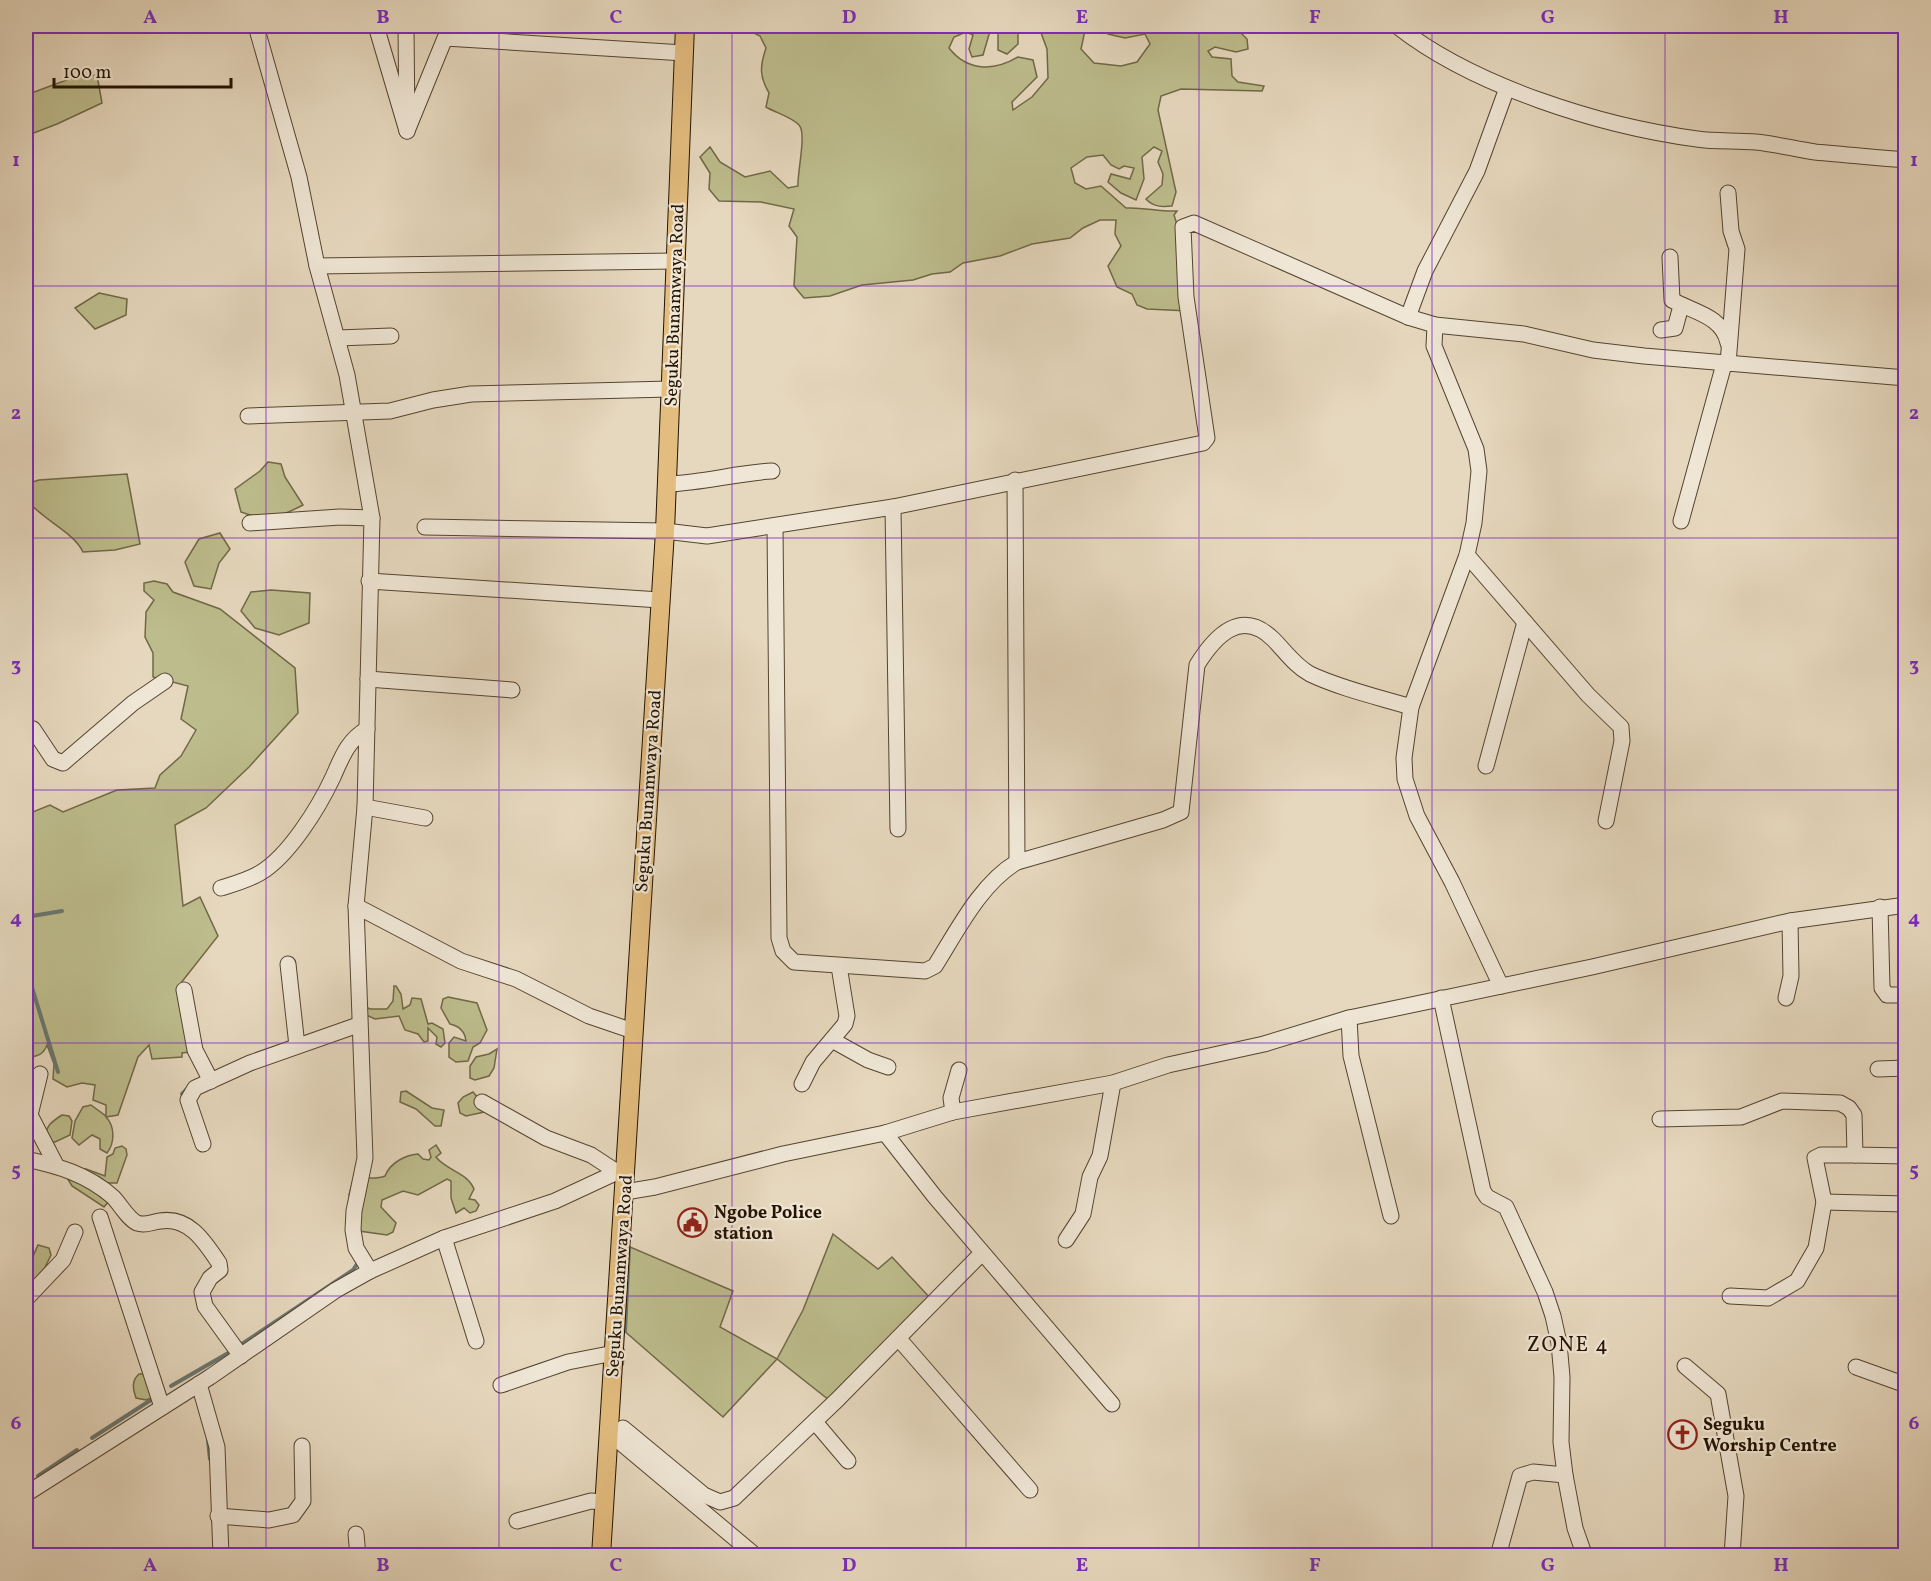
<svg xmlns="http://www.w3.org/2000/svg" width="1931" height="1581" viewBox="0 0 1931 1581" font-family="Vollkorn,serif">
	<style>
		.green { fill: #bdbc8c; stroke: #706846; stroke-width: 1.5 }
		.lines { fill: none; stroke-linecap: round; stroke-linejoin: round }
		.stream { stroke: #6a7670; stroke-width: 4 }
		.minor-casing { stroke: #544430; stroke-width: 17 }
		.major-casing { stroke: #231300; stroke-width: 20 }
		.minor { stroke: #efe6d5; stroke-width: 15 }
		.major { stroke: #e3bc7f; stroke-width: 18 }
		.grid { fill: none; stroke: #7b2cbf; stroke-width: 1.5; stroke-opacity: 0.55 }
		.labels { text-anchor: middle; stroke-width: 4.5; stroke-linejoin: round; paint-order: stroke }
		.street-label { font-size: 18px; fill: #231300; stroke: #efe6d5 }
		.poi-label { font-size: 18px; font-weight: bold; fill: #231300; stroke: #efe6d5; text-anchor: start }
		.quarter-label { font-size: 21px; letter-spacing: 1.5px; fill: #231300; stroke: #efe6d5 }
		.neatline { fill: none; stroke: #7b2cbf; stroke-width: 2 }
		.grid-label { font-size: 20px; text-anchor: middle; font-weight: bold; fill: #7b2cbf }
	</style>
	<rect width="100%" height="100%" fill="#e6d8be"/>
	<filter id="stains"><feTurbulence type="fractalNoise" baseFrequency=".00333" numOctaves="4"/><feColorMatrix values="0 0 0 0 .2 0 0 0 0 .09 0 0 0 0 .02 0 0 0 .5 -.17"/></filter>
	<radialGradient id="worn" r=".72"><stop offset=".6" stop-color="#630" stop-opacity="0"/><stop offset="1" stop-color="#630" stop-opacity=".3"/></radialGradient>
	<g class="green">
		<path d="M740 26H1018V44L1007 54 998 50V32L990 31 983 55 972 57 969 49 973 35 966 32 954 37 949 48C967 71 993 72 1018 57L1033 60 1037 77 1012 102 1013 110 1032 97 1048 78 1047 49 1040 30 1043 26H1086L1081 49 1094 63 1121 66 1137 62 1150 44 1145 34 1125 38 1108 34 1103 26H1234L1247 39 1248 49 1236 52 1215 47 1208 51 1212 57 1231 59 1232 76 1238 82 1264 86 1262 91 1181 89 1161 96 1158 110 1176 192 1172 206C1162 207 1153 207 1146 199L1162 185 1163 174 1158 162 1162 151 1154 147 1142 157 1144 179 1136 200 1121 193 1108 182 1111 174 1130 179 1134 168 1124 166 1119 169 1111 165 1103 155 1087 157 1071 168 1075 183 1086 189 1101 186 1126 208C1144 207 1159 212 1177 211L1174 215 1183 244 1188 311 1147 309 1137 305 1132 294 1117 287 1108 266 1121 246 1115 234 1116 220H1100L1083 228 1070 238 1032 244 1000 256 963 263 950 272 932 274 913 280 862 285 830 296 804 298 794 286 797 237 789 226 794 209 761 202 719 201 709 189 710 173 700 157 710 147 720 162 745 177 770 171 788 188 798 186C797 173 807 133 799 125 792 117 776 113 766 107L769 93C759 76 760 66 766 48L760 36Z"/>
		<polygon points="97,75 102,103 57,124 26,136 26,95 72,78"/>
		<polygon points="99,293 127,299 126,315 95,329 75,308"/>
		<path d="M268 462 281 464 285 477 303 505C278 518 268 522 241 512L235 489 260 471Z"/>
		<path d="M127 474 140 544 115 550 83 552C74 532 41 519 26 499V484L39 480Z"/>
		<polygon points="220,533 230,549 219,563 211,589 194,586 185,562 199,539"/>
		<path d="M154 581 167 584 173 592 220 609 295 668 298 713 249 767 206 808 175 825 183 906 200 897 218 936 177 988 190 1052 182 1053V1057L152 1059 149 1045 138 1057 118 1115 106 1117C115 1126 115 1143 107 1153L100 1149V1139L92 1135 79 1145 72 1138 75 1121 83 1107 91 1105 106 1116V1105L93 1100 95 1085 82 1083 67 1087 53 1079 54 1064 47 1045C43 1056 36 1056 26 1058V1002L29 995 26 986V843L31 841 26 818 30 813 50 805 63 812 117 790 155 788 160 775 181 756 196 730 181 719 188 686 153 677V653L145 637 146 612 154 600 144 591V583Z"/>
		<polygon points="271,590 310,593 309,623 279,635 255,628 241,611 251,592"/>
		<polygon points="394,986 396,986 401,994 403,1009 410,1005 412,998 421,999 428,1024 432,1023 443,1029 445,1043 441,1047 436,1044 437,1037 428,1028 428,1041 424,1042 418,1034 405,1030 399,1016 375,1019 364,1014 364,1006 370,1009 387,1009 393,1001"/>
		<path d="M448 997 477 1003 487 1030 480 1043 473 1047 468 1061 456 1062 449 1057V1043L454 1037 466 1041C465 1032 459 1026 450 1024L441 1008 443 999Z"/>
		<polygon points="497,1049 494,1068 489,1076 475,1080 470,1078 470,1066 476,1057 489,1054"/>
		<polygon points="406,1091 432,1108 444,1110 441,1126 435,1126 416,1109 400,1102 401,1092"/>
		<polygon points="473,1092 489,1111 466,1116 460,1113 458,1103 463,1097"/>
		<path d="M62 1115 69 1116 72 1121 70 1135 55 1142 46 1141C44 1127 51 1122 62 1115Z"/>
		<path d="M436 1145 441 1153 436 1157C447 1171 467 1172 474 1189L469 1199 475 1200 479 1205 476 1211 470 1213 464 1208 456 1213 451 1198V1181L447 1179 418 1195 403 1191 382 1200 381 1207 396 1223 393 1232 387 1235 359 1231 349 1195 353 1180C363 1175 373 1181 385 1176 390 1163 405 1155 418 1154L423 1159 429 1160 431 1157 429 1150Z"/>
		<polygon points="122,1146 126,1149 127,1155 117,1183 108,1183 109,1201 104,1207 72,1186 66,1176 72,1170 86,1169 105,1176 107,1157 113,1154 115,1148"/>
		<polygon points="833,1234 878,1269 892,1257 932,1300 829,1400 777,1359 723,1417 622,1329 628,1246 733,1291 720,1327 777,1359 803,1310"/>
		<polygon points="38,1245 49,1248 51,1255 38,1282 29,1286 26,1283 26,1272"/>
		<path d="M139 1374H146L154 1397 146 1400 136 1398C133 1389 131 1381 139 1374Z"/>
	</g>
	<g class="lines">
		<g class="stream">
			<polyline points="26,917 62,911"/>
			<polyline points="26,968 58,1072"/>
			<polyline points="182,1094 189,1087"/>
			<polyline points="625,1331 629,1248"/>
			<polyline points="239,1346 353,1270 357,1264"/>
			<polyline points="622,1364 623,1350"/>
			<polyline points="171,1386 230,1352"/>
			<polyline points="92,1438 154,1398"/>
			<polyline points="208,1440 210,1459"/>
			<polyline points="38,1476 77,1450"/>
			<polyline points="757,1549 771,1553"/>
		</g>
		<defs>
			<g id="minor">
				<polyline points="256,26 299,177 317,266 347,375 372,518 365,807 356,906 365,1158 354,1211 353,1230 356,1248 370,1271"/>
				<polyline points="376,26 407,131 406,26"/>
				<path d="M1397 26C1473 86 1600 126 1697 139 1716 142 1736 140 1756 142 1776 144 1795 149 1815 152 1845 155 1875 157 1906 160"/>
				<polyline points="407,131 445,38 684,53"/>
				<path d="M1670 257 1672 300C1693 312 1723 316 1728 343"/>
				<polyline points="317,266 675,261"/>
				<polyline points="1408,317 1425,271 1477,171 1507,88"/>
				<polyline points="1435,325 1434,346 1476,449 1479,471 1474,523 1467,555 1411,707 1404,758 1405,779 1417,816 1452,882 1501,986"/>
				<polyline points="1661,330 1675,328 1681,306"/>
				<polyline points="338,338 391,336"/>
				<polyline points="1728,364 1737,249 1731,231 1728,193"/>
				<polyline points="248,416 390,411 433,400 471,394 670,389"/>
				<polyline points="1015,480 1017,862"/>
				<path d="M666 484C703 483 736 473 772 471"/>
				<polyline points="893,507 898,829"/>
				<polyline points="1681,521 1724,364"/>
				<polyline points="250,523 340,517 372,518"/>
				<path d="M775 526 779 938 783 951 794 962 925 971 935 966C957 931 981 883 1017 862L1163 820 1181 812 1197 665C1215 636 1241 608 1273 639 1285 651 1295 666 1310 674 1342 689 1378 697 1411 707"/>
				<polyline points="425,527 665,531 707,536 893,507 1203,443 1207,438 1186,297 1183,227 1194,223 1408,317 1435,325 1524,334 1593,350 1644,356 1906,378"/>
				<polyline points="1467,555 1588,695 1621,727 1622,741 1606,821"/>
				<polyline points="369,581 660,600"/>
				<polyline points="368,679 512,690"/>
				<polyline points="26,727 33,729 53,759 63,763 133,703 165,681"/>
				<polyline points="1486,766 1525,622"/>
				<polyline points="365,807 425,818"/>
				<path d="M221 888C234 884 248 880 260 873 289 856 319 807 333 777 342 757 347 741 367 729"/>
				<polyline points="356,906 461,961 516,979 589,1016 633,1031"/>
				<polyline points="1880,907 1882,988 1887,995 1906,995"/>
				<polyline points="288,964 297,1046"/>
				<polyline points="184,990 195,1050 211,1081"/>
				<polyline points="1441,998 1483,1191 1487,1197 1506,1207 1545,1292 1553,1316 1559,1343 1562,1377 1561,1442 1565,1475 1575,1528 1583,1551 1588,1556"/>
				<polyline points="1786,998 1791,976 1790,921"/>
				<polyline points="1349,1018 1351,1056 1391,1216"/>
				<polyline points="832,1040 868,1060 888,1067"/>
				<polyline points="1878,1069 1906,1068"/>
				<polyline points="40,1074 30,1115 56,1165"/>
				<polyline points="802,1084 813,1062 845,1024 847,1016 839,966"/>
				<polyline points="482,1102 546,1138 591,1155 617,1172"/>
				<polyline points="953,1112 951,1098 959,1070"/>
				<polyline points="1660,1119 1741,1117 1782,1101 1840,1103 1849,1108 1854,1115 1855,1155 1906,1156"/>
				<polyline points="885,1133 935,1197 1112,1404"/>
				<polyline points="203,1144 188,1100 195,1088 250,1063 358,1025"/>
				<path d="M26 1159C58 1166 87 1174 113 1197 120 1204 128 1219 137 1223 146 1226 151 1222 160 1221 189 1216 205 1242 219 1263L220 1270 210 1278 202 1292 205 1306 241 1356"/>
				<polyline points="625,1192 655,1187 783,1154 885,1133 953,1112 1113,1083 1168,1065 1264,1044 1349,1018 1592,967 1790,921 1906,905"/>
				<polyline points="1824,1202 1906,1204"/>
				<polyline points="100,1217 162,1407"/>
				<polyline points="444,1238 476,1341"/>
				<polyline points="1066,1240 1083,1214 1090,1177 1100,1156 1113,1083"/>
				<polyline points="1730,1296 1768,1298 1797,1281 1816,1248 1824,1202 1815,1158 1821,1155 1855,1155"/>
				<polyline points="26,1299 63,1260 75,1232"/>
				<polyline points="899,1339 1030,1490"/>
				<polyline points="1685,1366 1718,1394 1736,1496 1732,1556"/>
				<polyline points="1856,1367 1906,1385"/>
				<polyline points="199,1384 217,1447 221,1556"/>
				<polyline points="501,1385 568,1362 614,1353"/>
				<polyline points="815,1422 848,1461"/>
				<polyline points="623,1428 704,1495 720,1502 734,1498 837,1400 982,1253"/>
				<polyline points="608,1432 756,1556"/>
				<polyline points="26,1494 210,1377 336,1290 370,1271 444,1238 555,1201 626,1168"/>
				<polyline points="218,1516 269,1520 293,1515 303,1501 302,1446"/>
				<polyline points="517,1521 591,1501 604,1502"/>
				<polyline points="356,1534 358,1556"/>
				<polyline points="800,1556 813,1556"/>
				<polyline points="1498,1556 1520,1476 1533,1472 1565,1475"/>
			</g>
			<polyline id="major" points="601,1556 665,531 685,26"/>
		</defs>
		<use href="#minor" class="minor-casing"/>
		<use href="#major" class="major-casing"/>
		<use href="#minor" class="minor"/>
		<use href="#major" class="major"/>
	</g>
	<path class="grid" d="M266 26V1556M499 26V1556M732 26V1556M966 26V1556M1199 26V1556M1432 26V1556M1665 26V1556M26 286H1906M26 538H1906M26 790H1906M26 1043H1906M26 1296H1906"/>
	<defs>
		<symbol id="civic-ring" viewBox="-11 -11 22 22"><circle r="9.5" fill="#efe6d5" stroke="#8f2418" stroke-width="1.5"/><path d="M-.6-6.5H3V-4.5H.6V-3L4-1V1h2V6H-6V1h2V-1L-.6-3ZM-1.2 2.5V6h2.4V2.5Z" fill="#8f2418"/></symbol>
		<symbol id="church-ring" viewBox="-11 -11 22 22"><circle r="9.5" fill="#efe6d5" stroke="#8f2418" stroke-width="1.5"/><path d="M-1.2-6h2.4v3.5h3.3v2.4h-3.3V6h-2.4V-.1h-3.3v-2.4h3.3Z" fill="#8f2418"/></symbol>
	</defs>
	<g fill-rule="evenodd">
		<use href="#civic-ring" x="676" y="1206" width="33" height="33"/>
		<use href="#church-ring" x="1666" y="1418" width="33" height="33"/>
	</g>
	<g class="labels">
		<g class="street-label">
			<text transform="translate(674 305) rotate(-88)" y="6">Seguku Bunamwaya Road</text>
			<text transform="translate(648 791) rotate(-86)" y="6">Seguku Bunamwaya Road</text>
			<text transform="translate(619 1276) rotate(-86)" y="6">Seguku Bunamwaya Road</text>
		</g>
		<g class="poi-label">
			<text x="714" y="1218">Ngobe Police<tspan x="714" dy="21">station</tspan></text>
			<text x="1703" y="1430">Seguku<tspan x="1703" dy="21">Worship Centre</tspan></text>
		</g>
		<g class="quarter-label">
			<text x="1568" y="1351">ZONE 4</text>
		</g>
	</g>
	<rect width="1931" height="1581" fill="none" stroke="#e6d8be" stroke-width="66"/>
	<path d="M54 78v9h177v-9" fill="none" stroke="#231300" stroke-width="3"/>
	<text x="63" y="78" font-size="18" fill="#231300" stroke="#efe6d5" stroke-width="4.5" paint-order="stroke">100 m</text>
	<rect x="33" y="33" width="1865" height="1515" class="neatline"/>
	<g class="grid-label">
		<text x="150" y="23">A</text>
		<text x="383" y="23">B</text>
		<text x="616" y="23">C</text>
		<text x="849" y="23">D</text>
		<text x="1082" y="23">E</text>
		<text x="1315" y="23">F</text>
		<text x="1548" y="23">G</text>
		<text x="1781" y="23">H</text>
		<text x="16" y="166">1</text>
		<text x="1914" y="166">1</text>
		<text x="16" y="419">2</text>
		<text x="1914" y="419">2</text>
		<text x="16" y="671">3</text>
		<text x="1914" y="671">3</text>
		<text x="16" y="924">4</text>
		<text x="1914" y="924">4</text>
		<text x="16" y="1176">5</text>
		<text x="1914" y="1176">5</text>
		<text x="16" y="1429">6</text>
		<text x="1914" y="1429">6</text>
		<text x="150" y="1571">A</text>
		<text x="383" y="1571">B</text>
		<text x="616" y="1571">C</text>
		<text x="849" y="1571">D</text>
		<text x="1082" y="1571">E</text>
		<text x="1315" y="1571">F</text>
		<text x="1548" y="1571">G</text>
		<text x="1781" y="1571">H</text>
	</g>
	<rect width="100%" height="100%" filter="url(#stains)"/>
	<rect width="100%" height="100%" fill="url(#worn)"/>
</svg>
